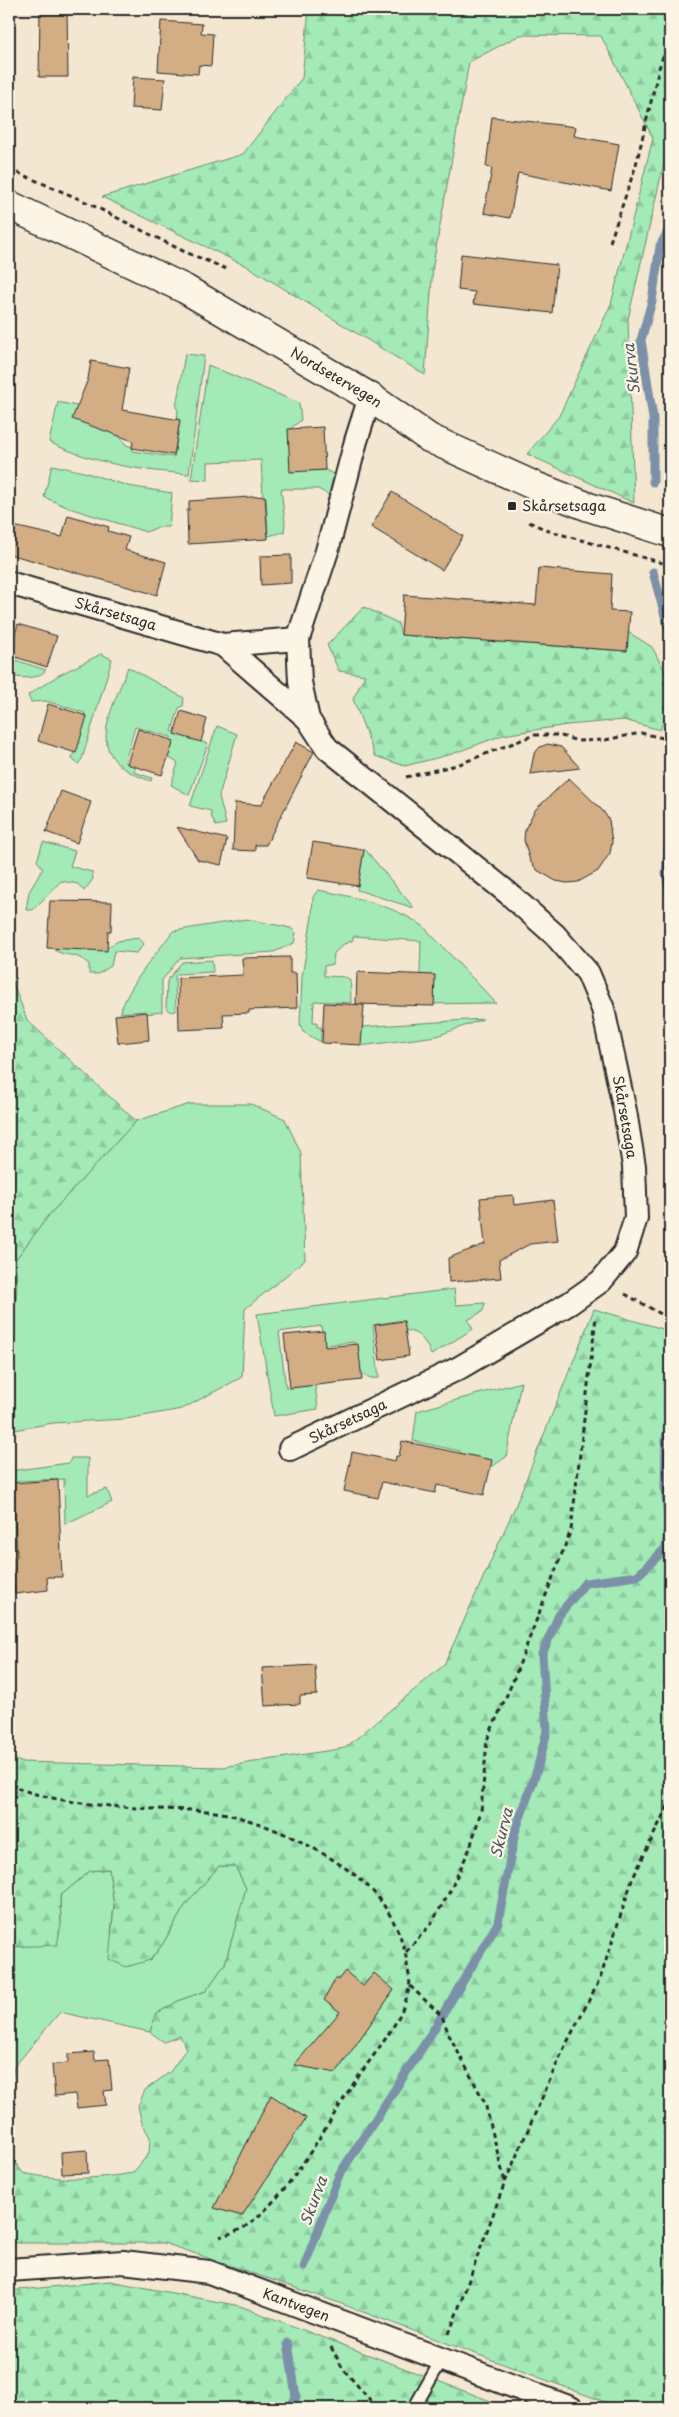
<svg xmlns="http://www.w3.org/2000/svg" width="679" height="2417" viewBox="0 0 679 2417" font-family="'Playpen Sans',sans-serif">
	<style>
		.grass { fill: #a3eab7; stroke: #678a71 }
		.forest { fill: url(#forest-firs); stroke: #678a71 }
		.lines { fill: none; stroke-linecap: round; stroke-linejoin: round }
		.stream { stroke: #7b91a7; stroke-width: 9 }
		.building { fill: #d3ae85; stroke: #2b2b2b }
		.service-casing { stroke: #2b2b2b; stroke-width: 15 }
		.minor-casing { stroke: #2b2b2b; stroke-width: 26 }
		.secondary-casing { stroke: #2b2b2b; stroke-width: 31 }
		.path { stroke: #2b2b2b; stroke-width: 3; stroke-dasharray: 5 4; stroke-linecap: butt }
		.service { stroke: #fcf5e5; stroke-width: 11 }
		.minor { stroke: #fcf5e5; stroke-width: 22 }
		.secondary { stroke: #fcf5e5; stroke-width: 28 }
		.poi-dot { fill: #2b2b2b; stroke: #fcf5e5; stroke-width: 2 }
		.labels { text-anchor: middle; stroke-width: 4.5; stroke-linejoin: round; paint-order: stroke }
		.street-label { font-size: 14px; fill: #2b2b2b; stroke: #fcf5e5 }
		.poi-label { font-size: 14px; fill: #2b2b2b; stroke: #fcf5e5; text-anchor: start }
		.water-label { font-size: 15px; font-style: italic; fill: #4c565f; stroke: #fcf5e5 }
	</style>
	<defs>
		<pattern id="forest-firs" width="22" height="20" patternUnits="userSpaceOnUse" patternTransform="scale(1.25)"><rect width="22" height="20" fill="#a3eab7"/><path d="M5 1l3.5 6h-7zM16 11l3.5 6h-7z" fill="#8cc99e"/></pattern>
	</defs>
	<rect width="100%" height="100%" fill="#f4e7d2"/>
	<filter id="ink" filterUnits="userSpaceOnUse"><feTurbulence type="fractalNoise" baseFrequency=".02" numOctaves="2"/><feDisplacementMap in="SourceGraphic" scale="10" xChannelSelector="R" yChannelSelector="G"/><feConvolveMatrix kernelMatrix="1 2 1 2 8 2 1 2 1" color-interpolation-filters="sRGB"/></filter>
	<g filter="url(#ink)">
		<g class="grass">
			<path d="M185 354 204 356 189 474C142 471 92 463 49 442L58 402 122 416 119 435 126 445 133 447 132 451 174 457 180 421 177 420 178 410 176 407Z"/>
			<polygon points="208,365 299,403 301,420 289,430 291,471 325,470 334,474 329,495 318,489 281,489 285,523 284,532 268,536 266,497 263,497 261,460 208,462 208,480 191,479"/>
			<polygon points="52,465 84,472 128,486 172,493 169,527 158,527 146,532 69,508 44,497"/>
			<polygon points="101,654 112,659 82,759 78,764 72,759 85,713 46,701 31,702 28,695 59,675"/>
			<path d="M9 658 46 670C37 680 21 678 9 676Z"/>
			<path d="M128 667 184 698 183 706 179 708 172 731 208 744 189 795 171 785 178 763 166 756 171 737 135 727 125 762 136 766 134 772 152 778 151 781C81 758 109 718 128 667Z"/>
			<polygon points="217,726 237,734 219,796 226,824 216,826 211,816 211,811 190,806"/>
			<polygon points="43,842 75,851 70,866 92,872 93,879 84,891 78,884 61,881 33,910 26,910 29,892 43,868 37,861"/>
			<polygon points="364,848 414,908 357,890"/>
			<path d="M318 890C355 897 392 905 423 926L496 1003 419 1004 421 941 354 936 352 941 344 944 334 953 333 964 324 966V976C354 978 350 972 351 1003L314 1001 313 1022H317V1027H321V1042L303 1032 300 1024 302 977 312 916 313 897Z"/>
			<path d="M246 919 291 928 296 933 294 943 274 952 180 958 162 980V1012L145 1014V1011L120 1013C130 983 154 957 173 931Z"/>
			<path d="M139 938 144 944 137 953 114 951 111 966 98 974H89V964C73 951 69 958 54 950L53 945 105 949 118 941Z"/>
			<polygon points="212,960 213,972 178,974 175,976 176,1011 171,1012 166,1008 167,981 182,962"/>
			<polygon points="483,1019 437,1036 360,1046 361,1027"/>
			<path d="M190 1104H251L285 1119 301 1153 305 1260 245 1309 242 1377 182 1409 126 1419 53 1423 9 1431V1318C20 1307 16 1275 15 1260L49 1215 136 1121Z"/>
			<path d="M454 1289 456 1305 485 1303 483 1311 468 1320 473 1329 431 1355C425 1340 421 1333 404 1330L402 1320 373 1325 379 1378C356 1381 356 1358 354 1342L324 1345 321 1326 279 1332 286 1388 315 1385 318 1409 274 1416 257 1314Z"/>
			<polygon points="521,1382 506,1457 487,1470 460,1455 460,1451 413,1441 417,1411"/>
			<polygon points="71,1458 88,1458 88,1495 107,1489 112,1502 65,1524 64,1479 18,1481 20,1526 36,1534 9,1547 10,1471 69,1463"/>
			<polygon points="219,1866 235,1866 246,1888 225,1964 206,1991 180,2000 156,2014 150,2032 60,2012 14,2067 9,2103 9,1947 61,1924 60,1896 90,1871 109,1869 114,1906 111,1933 150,1961 162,1945 186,1904"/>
		</g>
		<g class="forest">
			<polygon points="309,9 670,9 670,137 628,319 634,503 527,454 559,416 611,304 653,138 601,36 520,35 469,62 433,265 425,375 250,268 102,197 243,154 302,78"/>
			<polygon points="364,607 398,623 401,635 626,651 628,632 652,647 670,681 670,706 660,730 624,720 567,725 503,735 452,754 405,766 375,756 353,699 365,675 339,671 327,645"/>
			<polygon points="9,972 27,1020 136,1121 49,1215 15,1260 17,1284 13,1314 9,1318"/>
			<path d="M594 1309 670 1331V2408H623L605 2402 331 2300 164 2243H15L9 2245V2148L10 2156 23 2173C59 2181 96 2179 133 2173L149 2153 150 2137 142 2123 138 2106 145 2090 170 2072 186 2049 180 2036 164 2042 150 2032 156 2014 180 2000 206 1991 225 1964 246 1888 235 1866H219L186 1904 162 1945 150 1960 126 1967 109 1959 114 1906 109 1869 90 1871 60 1896 61 1924 57 1945 9 1947V1756L20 1762 222 1767 345 1748 444 1665 515 1507Z"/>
			<polygon points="110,2281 240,2306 509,2408 9,2408 9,2291"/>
		</g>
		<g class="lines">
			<g class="stream">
				<polyline points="653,482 653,418 641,340 652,301 660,246 670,228"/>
				<polyline points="653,572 670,634"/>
				<polyline points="670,828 666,873 670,894"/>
				<polyline points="670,1064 670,1080"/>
				<polyline points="304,2267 339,2175 426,2042 498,1923 515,1832 537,1770 547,1731 542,1654 559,1615 585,1583 637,1576 666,1548 669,1522 665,1489 666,1437 670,1427"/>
				<polyline points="288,2343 296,2397 290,2408"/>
			</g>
		</g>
		<g class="building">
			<polygon points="40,9 67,9 68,77 39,77"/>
			<polygon points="161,21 202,24 201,33 213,34 211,66 199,65 198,74 158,71"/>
			<polygon points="133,77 165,79 162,110 131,108"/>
			<polygon points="492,117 576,127 574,136 619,144 611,191 518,173 510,218 484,213 492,168 486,167"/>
			<polygon points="461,254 557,265 552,313 473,304 475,292 458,290"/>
			<polygon points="91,361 129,368 122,410 180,420 174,455 132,448 133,441 72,419 88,379"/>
			<polygon points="323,427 325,470 290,472 288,429"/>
			<polygon points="392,492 463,536 442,570 371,527"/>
			<polygon points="265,496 268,539 188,544 187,510 189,510 189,501"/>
			<polygon points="68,515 109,527 108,531 129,537 125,550 166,562 157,595 9,554 9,525 62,537"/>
			<polygon points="291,555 291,583 261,585 260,556"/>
			<polygon points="539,568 612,574 610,611 630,612 627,651 401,635 404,595 536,605"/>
			<polygon points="18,624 57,636 47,667 9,655"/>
			<polygon points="48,704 87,716 76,753 38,741"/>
			<polygon points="181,711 207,719 201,742 174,734"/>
			<polygon points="138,729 174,741 162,775 127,764"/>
			<polygon points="296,742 314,752 266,845 255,845 255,851 233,850 235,803 261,805"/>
			<polygon points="548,744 561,747 580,768 530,774 534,754 540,747"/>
			<polygon points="569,778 603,811 609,820 612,842 610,853 598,871 578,882 567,883 556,881 537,870 530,861 524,840 525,829 535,810"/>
			<polygon points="61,791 91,802 77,843 46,832"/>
			<polygon points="177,827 227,839 221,865 198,860"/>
			<polygon points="313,842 364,850 358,886 307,878"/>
			<polygon points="50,901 112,902 111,931 108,931 107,951 47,948"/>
			<polygon points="290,957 290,973 296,973 297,1008 249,1010 249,1013 223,1014 224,1028 179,1030 178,978 243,975 242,958"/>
			<polygon points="357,972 435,975 434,1006 356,1004"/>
			<polygon points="324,1003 364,1005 361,1045 322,1043"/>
			<polygon points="147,1012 149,1040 118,1043 115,1015"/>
			<polygon points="513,1195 514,1205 553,1200 558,1241 530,1244 499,1260 501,1278 449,1282 448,1258 485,1244 480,1198"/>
			<polygon points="404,1321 409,1356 380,1360 375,1325"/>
			<polygon points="324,1331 325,1347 358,1344 362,1380 290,1388 284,1335"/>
			<polygon points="402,1441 492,1460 484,1495 437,1485 435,1493 382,1482 378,1498 344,1491 352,1452 395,1461 396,1456 399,1456"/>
			<polygon points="58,1480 62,1577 47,1577 48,1590 15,1594 11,1558 17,1557 13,1483"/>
			<polygon points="315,1665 317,1695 300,1696 300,1704 265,1706 262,1668"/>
			<polygon points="345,1971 363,1986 374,1973 394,1990 336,2073 294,2065 340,2012 324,2000 336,1978 338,1980"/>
			<polygon points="94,2052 95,2060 109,2059 112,2090 104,2091 106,2105 77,2108 75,2094 55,2096 52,2065 68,2063 68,2054"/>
			<polygon points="271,2095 306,2118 242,2216 214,2208"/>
			<polygon points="87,2150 88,2173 62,2174 61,2152"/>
		</g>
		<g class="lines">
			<defs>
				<polyline id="service" points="414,2408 442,2359"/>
				<g id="minor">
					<path id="s1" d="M9 583 223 645 298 639"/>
					<polyline points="223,645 308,719"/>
					<path id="s2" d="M290 1449 459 1368 570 1303 601 1281 625 1252 636 1218 634 1166 625 1111 603 1009 588 973 555 935 508 893 327 748 308 719 300 682 298 639 327 551 356 441 370 397"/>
					<path id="s3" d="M9 2270 123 2262 209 2272 571 2408"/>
				</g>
				<g id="secondary">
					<path id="s4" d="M9 205 185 289 370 397 429 438 535 486 589 507 670 533"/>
				</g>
			</defs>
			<use href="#service" class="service-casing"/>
			<use href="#minor" class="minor-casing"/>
			<use href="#secondary" class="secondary-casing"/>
			<g class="path">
				<polyline points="9,169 84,201 183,251 229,270"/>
				<polyline points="610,242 636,165 659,68 670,36"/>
				<polyline points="529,522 549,531 670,565"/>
				<polyline points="406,777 457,765 534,735 558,735 578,741 605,740 641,733 663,738"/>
				<polyline points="625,1294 670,1319"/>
				<path d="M9 1784C47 1803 114 1807 157 1809 183 1810 213 1809 238 1817 278 1828 329 1853 361 1880 384 1899 404 1934 407 1964 408 1971 411 1981 409 1988 403 2018 383 2042 366 2066 330 2114 293 2196 243 2228 236 2232 228 2234 220 2237"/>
				<polyline points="406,1952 431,1924 450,1891 470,1848 481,1811 487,1740 513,1681 571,1530 596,1317"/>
				<polyline points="410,1986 442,2016 449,2035 485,2103 505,2182"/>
				<polyline points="449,2334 505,2182 563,2050 600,1979 632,1880 670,1801"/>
				<polyline points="331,2347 343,2369 377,2408"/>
			</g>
			<use href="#service" class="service"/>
			<use href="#minor" class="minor"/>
			<use href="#secondary" class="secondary"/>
		</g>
	</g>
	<rect class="poi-dot" x="507" y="501" width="10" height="10" rx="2.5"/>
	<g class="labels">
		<g class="street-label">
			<text dy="5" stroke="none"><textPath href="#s4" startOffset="370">Nordsetervegen</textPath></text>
			<text dy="5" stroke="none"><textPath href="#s1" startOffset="111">Skårsetsaga</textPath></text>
			<text transform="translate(625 1117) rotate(80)" y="5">Skårsetsaga</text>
			<text dy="5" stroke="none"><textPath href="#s2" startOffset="64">Skårsetsaga</textPath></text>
			<text dy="5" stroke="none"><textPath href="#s3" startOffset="294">Kantvegen</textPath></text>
		</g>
		<g class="poi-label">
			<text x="522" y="511">Skårsetsaga</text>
		</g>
		<g class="water-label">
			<text transform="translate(632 369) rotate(-97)" y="5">Skurva</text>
			<text transform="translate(502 1833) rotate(-76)" y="5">Skurva</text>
			<text transform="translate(314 2201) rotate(-70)" y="5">Skurva</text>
		</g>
	</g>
	<rect width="679" height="2417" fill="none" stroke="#fcf5e5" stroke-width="30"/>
	<rect x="15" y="15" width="649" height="2387" fill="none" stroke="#2b2b2b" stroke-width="2" filter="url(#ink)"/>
</svg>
